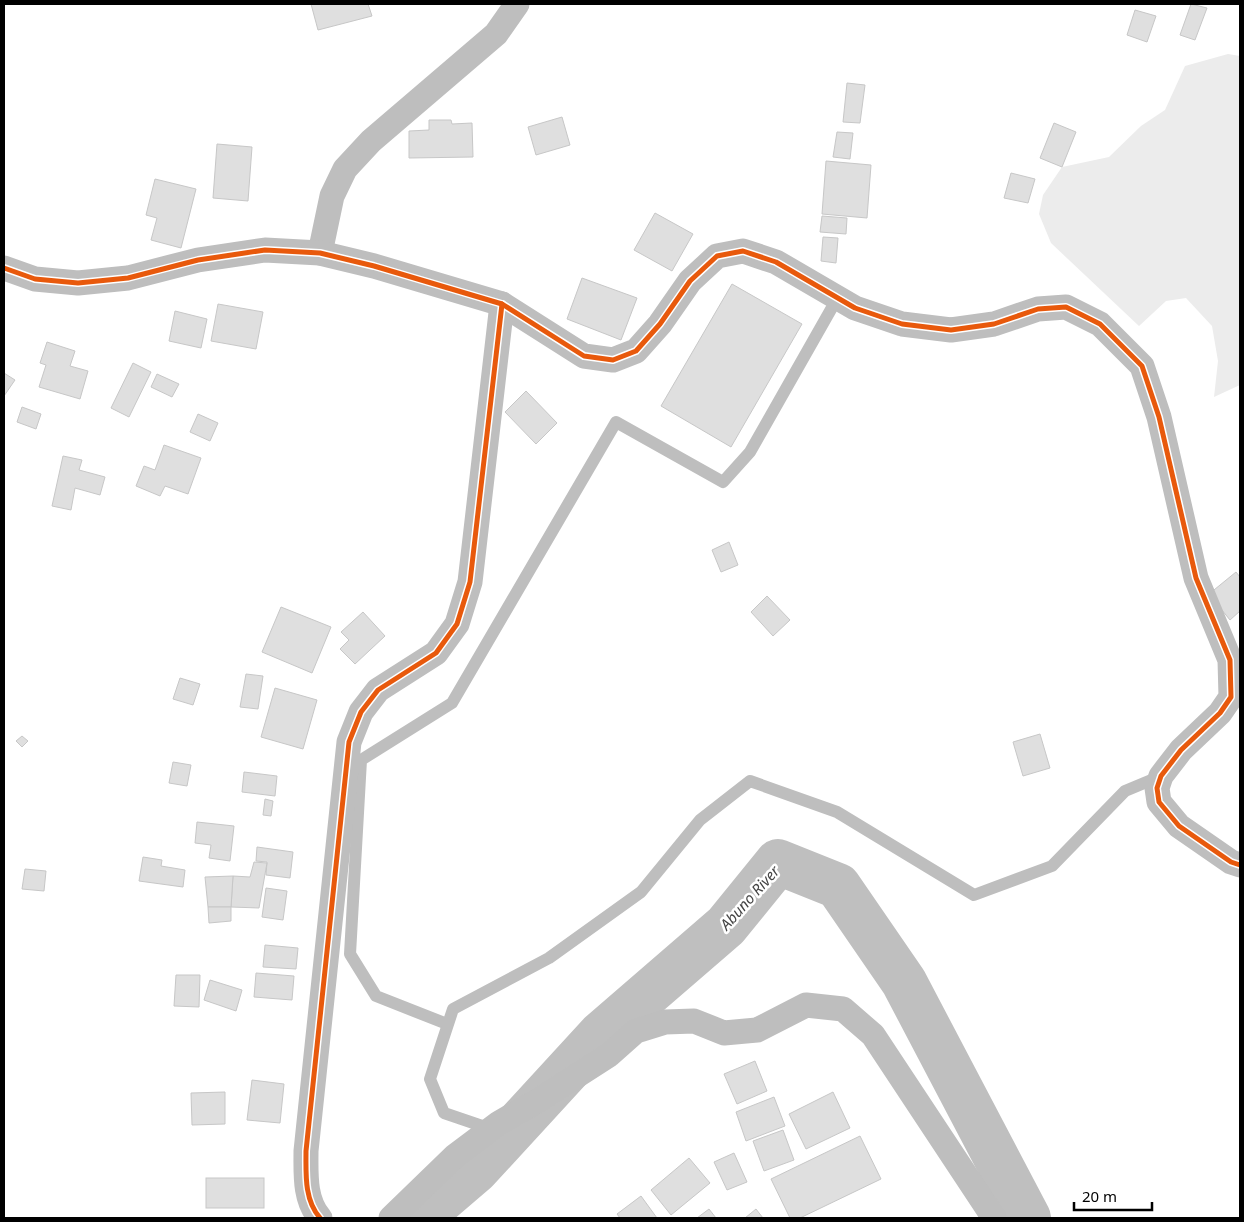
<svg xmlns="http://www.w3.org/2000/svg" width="1244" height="1222" viewBox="0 0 1244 1222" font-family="'Noto Sans',sans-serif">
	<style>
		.green { fill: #ececec }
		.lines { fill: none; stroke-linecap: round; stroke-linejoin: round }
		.river { stroke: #bfbfbf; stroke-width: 46 }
		.building { fill: #dfdfdf; stroke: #c7c7c7 }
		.service { stroke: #bebebe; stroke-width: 12 }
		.minor { stroke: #bebebe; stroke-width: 25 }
		.cycleway-casing { stroke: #fff; stroke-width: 8 }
		.cycleway { stroke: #e8590c; stroke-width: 5 }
		.labels { text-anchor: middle; stroke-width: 5; stroke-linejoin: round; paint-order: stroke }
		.water-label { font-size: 15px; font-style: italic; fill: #444; stroke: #fff }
	</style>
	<rect width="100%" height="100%" fill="#fff"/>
	<polygon class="green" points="1228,54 1240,56 1240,385 1214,397 1218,361 1212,326 1186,298 1166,301 1139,326 1051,243 1039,214 1043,195 1062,167 1109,157 1141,126 1165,110 1185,66"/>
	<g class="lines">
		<polyline class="river" points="420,1218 476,1170 600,1035 726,926 778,862 838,886 904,982 1028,1218"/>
	</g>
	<g class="building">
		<polygon points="311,4 368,4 372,16 318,30"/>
		<polygon points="1191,4 1207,8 1195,40 1180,35"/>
		<polygon points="1135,10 1156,16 1147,42 1127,35"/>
		<polygon points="847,83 865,85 860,123 843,122"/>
		<polygon points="562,117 570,145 536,155 528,127"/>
		<polygon points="429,120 451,120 452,124 472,123 473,157 409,158 409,131 429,130"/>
		<polygon points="1054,123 1076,132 1062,167 1040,158"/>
		<polygon points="837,132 853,133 850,159 833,157"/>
		<polygon points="217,144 252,147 248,201 213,198"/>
		<polygon points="826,161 871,165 867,218 822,214"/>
		<polygon points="1011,173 1035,179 1028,203 1004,198"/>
		<polygon points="155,179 196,189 181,248 151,240 157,218 146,215"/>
		<polygon points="655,213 693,234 672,271 634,250"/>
		<polygon points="822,216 847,218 846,234 820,232"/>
		<polygon points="823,237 838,238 836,263 821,261"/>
		<polygon points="582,278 637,298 621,340 567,319"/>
		<polygon points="732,284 802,324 731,447 661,406"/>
		<polygon points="218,304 263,312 256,349 211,341"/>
		<polygon points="175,311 207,319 201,348 169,341"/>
		<polygon points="47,342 75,351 70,366 88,371 80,399 39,387 46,365 40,363"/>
		<polygon points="133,363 151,372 129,417 111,408"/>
		<polygon points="4,373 15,380 4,396"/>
		<polygon points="157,374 179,384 172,397 151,387"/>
		<polygon points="526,391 557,423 536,444 505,412"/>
		<polygon points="22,407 41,414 36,429 17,422"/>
		<polygon points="198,414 218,423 210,441 190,432"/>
		<polygon points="164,445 201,458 188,494 165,486 160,496 136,486 144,466 155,470"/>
		<polygon points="63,456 82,460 79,470 105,477 100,495 75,488 71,510 52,506"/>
		<polygon points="729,542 738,565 721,572 712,550"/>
		<polygon points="1236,572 1240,577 1240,611 1230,620 1209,594"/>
		<polygon points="767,596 790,620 773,636 751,612"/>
		<polygon points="281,607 331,627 312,673 262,652"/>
		<polygon points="363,612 385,636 355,664 340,649 349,640 341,632"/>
		<polygon points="246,674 263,676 258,709 240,707"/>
		<polygon points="180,678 200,684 193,705 173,699"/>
		<polygon points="275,688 317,700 303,749 261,737"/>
		<polygon points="1040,734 1050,768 1023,776 1013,742"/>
		<polygon points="22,736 28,741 22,747 16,741"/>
		<polygon points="173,762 191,765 187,786 169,783"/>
		<polygon points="244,772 277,776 275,796 242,792"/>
		<polygon points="265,799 273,801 271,816 263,815"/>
		<polygon points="197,822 234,826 230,861 209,858 211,845 195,843"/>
		<polygon points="257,847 293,852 290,878 266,875 267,862 256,861"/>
		<polygon points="143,857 162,860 161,866 185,870 183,887 139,881"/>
		<polygon points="254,862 267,863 259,908 231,907 233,876 250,877"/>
		<polygon points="25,869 46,871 44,891 22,889"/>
		<polygon points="233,876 231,907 208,907 205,877"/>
		<polygon points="266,888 287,891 283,920 262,917"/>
		<polygon points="208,907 231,907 231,921 209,923"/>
		<polygon points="265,945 298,948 296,969 263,967"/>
		<polygon points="256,973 294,976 292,1000 254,997"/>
		<polygon points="176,975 200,975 199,1007 174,1006"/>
		<polygon points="210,980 242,990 236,1011 204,1000"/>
		<polygon points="755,1061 767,1091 737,1104 724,1074"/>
		<polygon points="252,1080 284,1084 280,1123 247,1120"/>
		<polygon points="225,1092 225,1124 192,1125 191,1093"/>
		<polygon points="833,1092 850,1128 806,1149 789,1114"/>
		<polygon points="774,1097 785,1126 746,1141 736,1112"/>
		<polygon points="783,1130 794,1160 764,1171 753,1141"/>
		<polygon points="860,1136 881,1179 800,1218 790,1218 771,1179"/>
		<polygon points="734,1153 747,1182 727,1190 714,1162"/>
		<polygon points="689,1158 710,1183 671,1215 651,1190"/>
		<rect x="206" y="1178" width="58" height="30"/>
		<polygon points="641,1196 657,1218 620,1218 617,1214"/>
		<polygon points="709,1209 716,1218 697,1218"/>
		<polygon points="756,1209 763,1218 745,1218"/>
	</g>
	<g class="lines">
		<g class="service">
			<polyline points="447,1024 376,996 350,954 361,760 452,703 616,422 723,482 750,452 838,297"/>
			<polyline points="491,1129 444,1113 430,1079 453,1009 549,958 641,892 700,820 750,781 837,812 974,895 1052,866 1125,791 1161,776"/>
		</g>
		<g class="minor">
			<polyline points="320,253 332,196 345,169 371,141 496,34 517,4"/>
			<polyline points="4,268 35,279 78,283 128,278 198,260 265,250 320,253 374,266 502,304 584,356 613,360 636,351 660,324 690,281 717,256 743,251 776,262 855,308 902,324 951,330 994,324 1038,309 1066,307 1100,324 1142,366 1159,417 1196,578 1230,660 1231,697 1220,713 1181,750 1161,776 1157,788 1159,802 1179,826 1231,862 1240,865"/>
			<path d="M320 1218C304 1200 306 1173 306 1151L349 742 361 712 378 690 436 653 457 624 470 582 502 304"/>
			<polyline points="391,1218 455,1156 499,1123 539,1100 609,1055 636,1031 665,1022 694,1021 724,1033 757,1030 806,1005 843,1009 873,1035 994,1218"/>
		</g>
		<defs>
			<g id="cycleway">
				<polyline points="4,268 35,279 78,283 128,278 198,260 265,250 320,253 374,266 502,304 584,356 613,360 636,351 660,324 690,281 717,256 743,251 776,262 855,308 902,324 951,330 994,324 1038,309 1066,307 1100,324 1142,366 1159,417 1196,578 1230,660 1231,697 1220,713 1181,750 1161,776 1157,788 1159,802 1179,826 1231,862 1240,865"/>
				<path d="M320 1218C304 1200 306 1173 306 1151L349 742 361 712 378 690 436 653 457 624 470 582 502 304"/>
			</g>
		</defs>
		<use href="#cycleway" class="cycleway-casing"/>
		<use href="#cycleway" class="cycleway"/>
	</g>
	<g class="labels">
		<g class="water-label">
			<text transform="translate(750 898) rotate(-48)" y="5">Abuno River</text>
		</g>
	</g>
	<rect width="1244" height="1222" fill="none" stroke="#000000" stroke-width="10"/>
	<path d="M1074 1202v8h78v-8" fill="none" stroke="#000000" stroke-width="2.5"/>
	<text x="1082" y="1202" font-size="15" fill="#000000" stroke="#ffffff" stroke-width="4" paint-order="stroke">20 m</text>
</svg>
